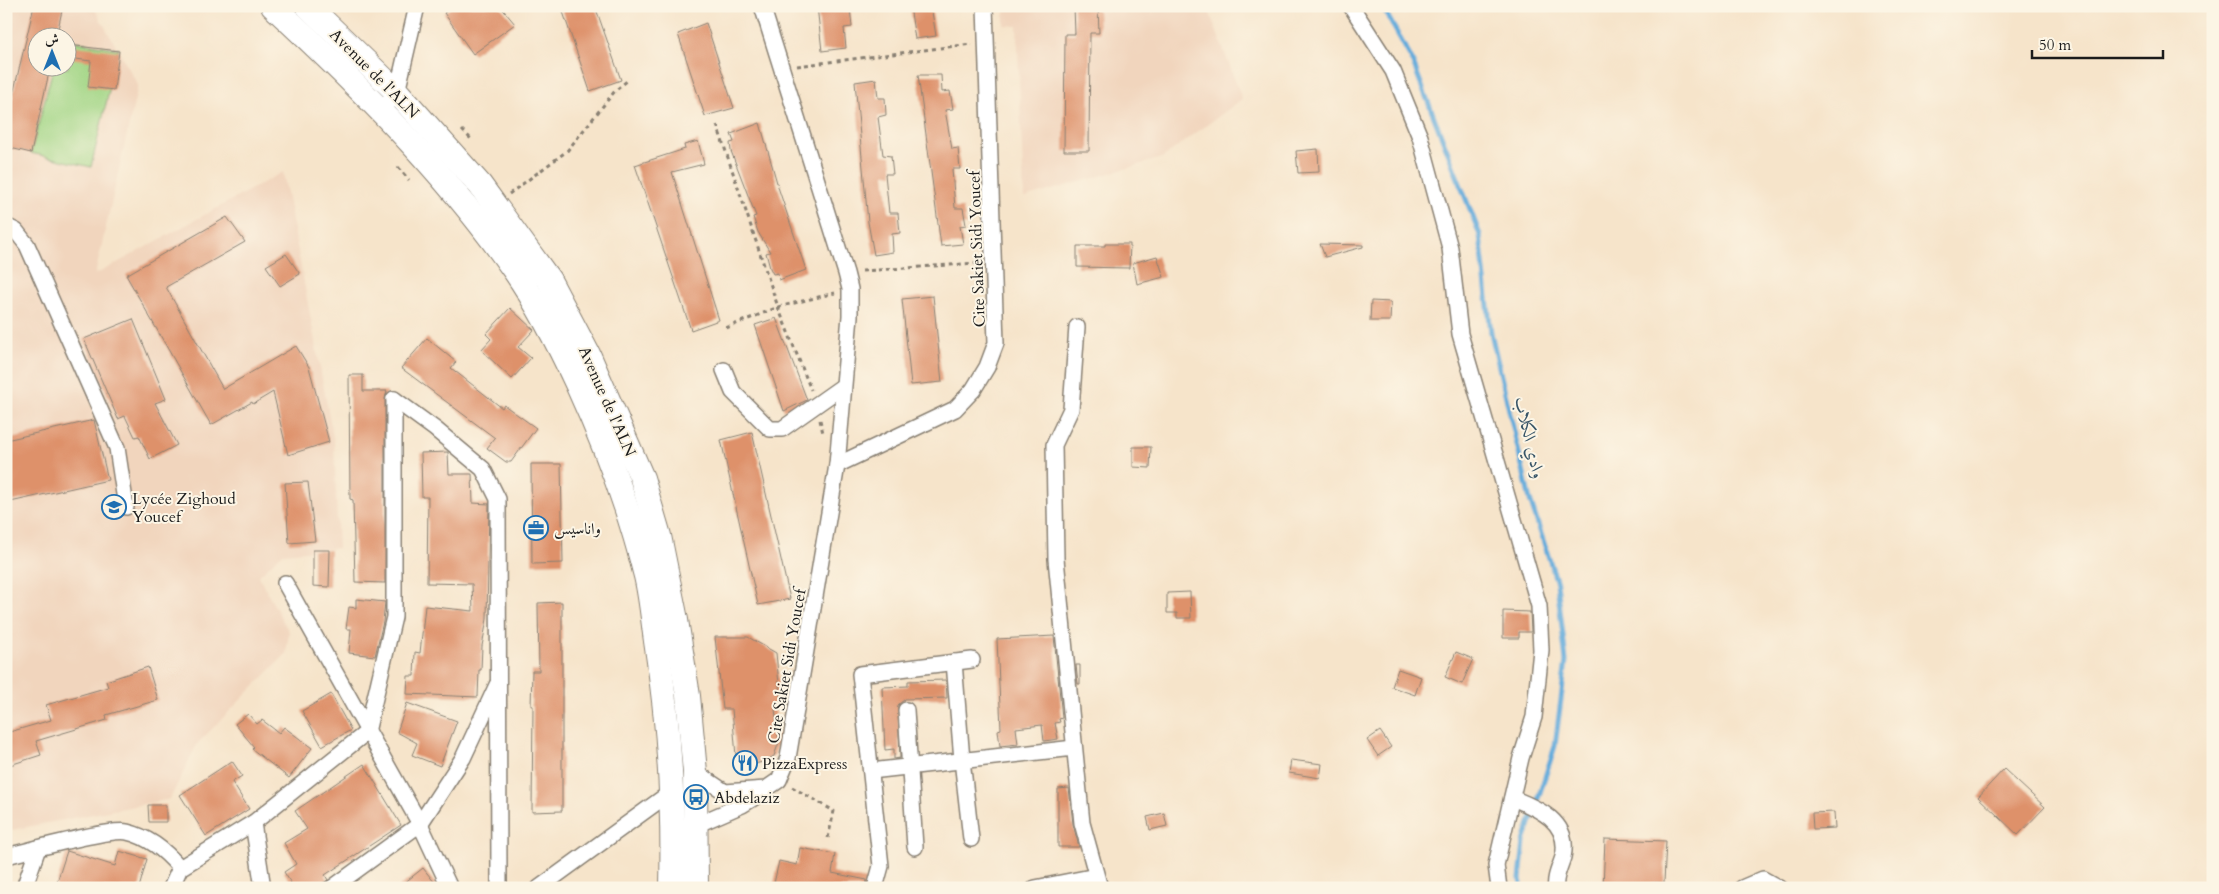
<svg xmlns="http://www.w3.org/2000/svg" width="2219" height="894" viewBox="0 0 2219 894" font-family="Cardo,Amiri,serif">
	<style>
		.built { fill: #f1d5bd; fill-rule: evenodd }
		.green { fill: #a3d686; stroke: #607951 }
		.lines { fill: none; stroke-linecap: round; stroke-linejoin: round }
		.stream { stroke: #65acdb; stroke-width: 5 }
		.building { fill: #de916a }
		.minor-casing { stroke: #898073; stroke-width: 18 }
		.primary-casing { stroke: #898073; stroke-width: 26 }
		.path { stroke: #898073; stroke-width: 3; stroke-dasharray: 4 4; stroke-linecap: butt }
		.minor { stroke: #fff; stroke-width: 15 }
		.primary { stroke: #fff; stroke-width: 24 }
		.labels { text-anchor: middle; stroke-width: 4; stroke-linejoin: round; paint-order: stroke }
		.street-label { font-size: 16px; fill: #1c1c1c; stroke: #fcf5e5 }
		.poi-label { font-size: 16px; fill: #1c1c1c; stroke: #fcf5e5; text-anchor: start }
		.water-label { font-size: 18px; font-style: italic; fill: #395668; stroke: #fcf5e5 }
	</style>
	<rect width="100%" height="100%" fill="#fcf5e5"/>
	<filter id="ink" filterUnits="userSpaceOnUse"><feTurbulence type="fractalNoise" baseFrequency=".02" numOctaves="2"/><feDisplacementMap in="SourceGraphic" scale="10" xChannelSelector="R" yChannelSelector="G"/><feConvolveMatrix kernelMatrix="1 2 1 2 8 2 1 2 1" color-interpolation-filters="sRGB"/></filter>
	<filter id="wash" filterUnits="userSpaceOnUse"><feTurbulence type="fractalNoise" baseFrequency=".0096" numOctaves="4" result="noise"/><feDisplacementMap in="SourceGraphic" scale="20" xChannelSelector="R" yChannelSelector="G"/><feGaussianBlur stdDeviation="1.12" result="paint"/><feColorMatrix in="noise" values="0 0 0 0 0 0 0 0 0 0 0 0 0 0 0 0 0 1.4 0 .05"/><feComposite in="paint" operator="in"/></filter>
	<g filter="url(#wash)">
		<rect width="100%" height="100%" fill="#f6e4ca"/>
		<g class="built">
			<path d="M6 6H93L138 85 95 275 283 172 334 442 338 548 283 553 258 576 289 632 286 654 197 744 170 799 6 831ZM38 38H68V68H38Z"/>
			<polygon points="1004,6 1207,6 1242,99 1162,158 1024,198 1017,26 1004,25"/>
		</g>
		<polygon class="green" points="68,40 119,49 91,167 31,153 53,68 68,68"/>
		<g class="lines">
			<polyline class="stream" points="1382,6 1411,58 1480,235 1491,333 1530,500 1557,583 1566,661 1555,746 1524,842 1520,879 1522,888"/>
		</g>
		<g id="blocks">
			<g class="building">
				<polygon points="34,6 63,6 56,38 38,38 38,68 50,68 31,153 6,147 6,124"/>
				<polygon points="453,6 500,6 515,24 473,54 444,13"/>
				<polygon points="561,6 595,6 621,80 590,91"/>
				<polygon points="817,6 850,8 852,27 844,28 846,48 822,51"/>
				<polygon points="910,6 931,6 936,36 915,39"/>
				<polygon points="1074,6 1098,6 1099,33 1090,33 1089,151 1064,151 1065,34 1075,34"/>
				<polygon points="706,23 734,108 705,116 678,34"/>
				<polygon points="68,45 119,51 114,90 88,87 91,61 68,58"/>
				<polygon points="918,75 941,75 942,92 950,91 953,109 945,110 952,149 958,148 960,169 952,169 955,208 963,208 966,225 960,226 963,244 941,246"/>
				<polygon points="876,79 878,98 885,98 886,115 878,117 883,155 891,156 893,174 885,174 889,213 898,213 900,233 892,234 893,252 874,255 868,222 855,82"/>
				<polygon points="760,123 779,190 806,270 779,280 778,273 773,274 770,268 766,253 770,252 758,232 753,217 756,216 731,151 730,143 734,142 731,134"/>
				<polygon points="698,141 704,164 672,172 719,320 691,330 635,165 685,149 684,145"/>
				<polygon points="1318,149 1319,172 1298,173 1296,151"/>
				<polygon points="227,217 245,242 166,287 223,389 296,346 309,367 329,442 288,455 273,392 253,404 252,402 211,425 126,275"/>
				<polygon points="1105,244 1130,244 1129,268 1077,267 1077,246 1105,246"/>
				<polygon points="1320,244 1363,245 1363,247 1325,257"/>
				<polygon points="286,254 300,274 280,286 266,266"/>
				<polygon points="1157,256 1164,277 1137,284 1133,263"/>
				<polygon points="933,296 942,382 911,385 902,299"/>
				<polygon points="1371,301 1391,302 1390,321 1370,321"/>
				<polygon points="510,308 534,330 518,347 531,358 512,379 481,350 491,339 486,334"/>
				<polygon points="776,318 807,400 784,411 755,325"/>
				<polygon points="133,319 166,399 155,403 177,445 150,459 139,436 135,437 125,416 118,419 84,339"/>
				<polygon points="427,338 456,362 451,368 502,408 504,405 536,428 511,462 506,462 487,448 495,438 401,368"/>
				<polygon points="349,375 363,375 363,391 387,391 385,399 385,583 355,582 353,500 350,499"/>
				<polygon points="94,420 108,480 6,503 6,440"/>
				<polygon points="752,432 790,599 758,605 721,440"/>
				<polygon points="1133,447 1151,447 1150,468 1133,467"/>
				<polygon points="448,452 449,474 472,474 473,503 489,504 487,619 482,646 481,670 479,670 478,697 407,694 408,676 414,676 415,652 420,653 425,606 473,611 472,584 427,583 428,497 422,497 421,453"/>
				<polygon points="531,464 561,464 563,563 532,564"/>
				<polygon points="308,482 315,541 289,543 285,483"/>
				<polygon points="313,550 330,550 329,587 313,586"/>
				<polygon points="1190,592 1191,618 1177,618 1177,613 1167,613 1167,593"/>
				<polygon points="356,599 385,602 383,622 375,656 349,653 351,629 346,629 349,607 356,608"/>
				<polygon points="562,602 562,811 532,812 533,706 531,706 532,671 539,671 538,603"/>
				<polygon points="1503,611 1530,612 1531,632 1519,632 1519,638 1503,638"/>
				<polygon points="1054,636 1062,718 1059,719 1060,722 1055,723 1058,739 1044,741 1042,725 1016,728 1018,744 1000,746 998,730 1001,729 997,639"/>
				<polygon points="715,637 748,637 776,653 781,705 775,709 779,742 774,756 763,762 737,768 732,709 723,709"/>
				<polygon points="1456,652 1473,659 1462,684 1445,677"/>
				<polygon points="1076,665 1080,665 1080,684 1078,684"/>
				<polygon points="148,667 158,700 106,715 107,720 36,741 41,755 10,765 6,754 6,733 51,720 46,705 108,687 106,681"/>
				<polygon points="1398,669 1421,677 1415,695 1392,687"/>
				<polygon points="946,680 947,698 905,699 898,705 900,758 894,759 894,749 885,750 882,687 908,686 908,681"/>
				<polygon points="331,694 351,730 322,746 302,711"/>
				<polygon points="407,703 457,721 440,766 412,755 417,743 397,732"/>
				<polygon points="248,714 257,724 262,720 279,733 284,727 312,748 289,778 252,749 254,747 235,724"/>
				<polygon points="1380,731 1391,747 1378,756 1367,740"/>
				<polygon points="1291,760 1322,764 1320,778 1289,773"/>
				<polygon points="232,761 242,776 232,782 249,809 206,836 180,795"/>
				<polygon points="364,764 401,825 325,875 328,880 315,888 294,888 284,872 296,864 284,843 307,829 295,811"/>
				<polygon points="2004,769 2045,807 2018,835 1978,797"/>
				<polygon points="1069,788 1073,824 1079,847 1058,847 1058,789"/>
				<polygon points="148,805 166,805 166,822 149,822"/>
				<polygon points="1834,812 1835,828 1813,829 1812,813"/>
				<polygon points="1164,813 1167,826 1150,830 1147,817"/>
				<polygon points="1605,839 1666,841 1664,883 1652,883 1652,888 1603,888"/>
				<polygon points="800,848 835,854 832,873 867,880 866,888 773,888 779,861 797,865"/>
				<polygon points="67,851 115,866 119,851 147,859 139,888 55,888"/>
				<polygon points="423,868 439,888 398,888"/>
			</g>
		</g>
	</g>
	<g filter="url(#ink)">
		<use href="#blocks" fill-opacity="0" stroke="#898073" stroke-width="1"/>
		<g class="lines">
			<defs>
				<g id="minor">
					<polyline points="1351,6 1393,71 1420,137 1450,248 1460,334 1539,606 1541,650 1534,717 1521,758 1496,865 1499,888"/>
					<polyline points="382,111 397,92 417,6"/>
					<polyline points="6,226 16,231 27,245 117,448 126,507"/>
					<polyline points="1077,327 1071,409 1054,445 1056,559 1082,823 1100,888"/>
					<polyline points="724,370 733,392 770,429 782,429 843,386"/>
					<polyline points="394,399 435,429 483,469 498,499 499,888"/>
					<polyline points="837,465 955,409 973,390 987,367 996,343 985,6"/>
					<polyline points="285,583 420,824 450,888"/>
					<polyline points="954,662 962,760 971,839"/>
					<polyline points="906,710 915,847"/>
					<polyline points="871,771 1074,748"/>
					<polyline points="695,772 725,792 766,789 779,780 788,758 837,465 850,316 850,289 846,273 762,6"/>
					<path d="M1512 798C1538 808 1571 822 1563 857 1560 867 1554 878 1556 888"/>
					<polyline points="253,823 263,888"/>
					<polyline points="691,830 696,825 742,805 763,792"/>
					<path d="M6 856C28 851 110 828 127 832 149 837 165 850 180 868"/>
					<polyline points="24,888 38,848"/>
					<polyline points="171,888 180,868 253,823 367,732 394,617 394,399"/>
					<polyline points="332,888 420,824 463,758 497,685"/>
					<polyline points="539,888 671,792"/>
					<polyline points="875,888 881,866 860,674 972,660"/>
					<polyline points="1035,888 1096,876"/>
					<polyline points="1742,888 1763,879 1779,888"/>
				</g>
				<g id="primary">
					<path d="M273 6C361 88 446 172 515 271 540 307 560 347 578 386 606 447 630 511 646 576 651 597 653 620 656 641 669 723 674 805 672 888"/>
					<polyline points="308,6 397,92 480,185 549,280 588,354 642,478 659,536 676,620 688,696 695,772 696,888"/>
				</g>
			</defs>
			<use href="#minor" class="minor-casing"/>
			<use href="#primary" class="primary-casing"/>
			<g class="path">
				<polyline points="797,66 972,44"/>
				<polyline points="717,125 778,307 811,390"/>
				<polyline points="462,130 472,140"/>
				<polyline points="398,167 409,180"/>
				<polyline points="509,194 567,151 615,91 628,80"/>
				<polyline points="862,271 978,263"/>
				<polyline points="726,328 778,307 835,293"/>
				<polyline points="820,420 823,433"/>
				<polyline points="792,787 834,811 828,838"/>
			</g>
			<use href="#minor" class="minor"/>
			<use href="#primary" class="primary"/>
		</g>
	</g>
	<defs>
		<symbol id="school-ring" viewBox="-11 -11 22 22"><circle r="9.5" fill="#fcf5e5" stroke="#1f6fb2" stroke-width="1.5"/><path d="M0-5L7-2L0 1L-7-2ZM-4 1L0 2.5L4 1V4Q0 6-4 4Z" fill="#1f6fb2"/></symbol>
		<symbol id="office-ring" viewBox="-11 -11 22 22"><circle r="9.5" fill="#fcf5e5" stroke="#1f6fb2" stroke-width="1.5"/><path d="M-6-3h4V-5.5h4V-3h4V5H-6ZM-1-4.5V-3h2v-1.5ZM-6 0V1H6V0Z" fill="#1f6fb2"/></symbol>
		<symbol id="restaurant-ring" viewBox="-11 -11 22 22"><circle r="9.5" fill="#fcf5e5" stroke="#1f6fb2" stroke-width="1.5"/><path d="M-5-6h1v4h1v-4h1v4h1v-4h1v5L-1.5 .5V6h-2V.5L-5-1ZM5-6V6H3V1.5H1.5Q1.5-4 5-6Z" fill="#1f6fb2"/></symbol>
		<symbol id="bus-ring" viewBox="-11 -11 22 22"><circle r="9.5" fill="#fcf5e5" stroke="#1f6fb2" stroke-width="1.5"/><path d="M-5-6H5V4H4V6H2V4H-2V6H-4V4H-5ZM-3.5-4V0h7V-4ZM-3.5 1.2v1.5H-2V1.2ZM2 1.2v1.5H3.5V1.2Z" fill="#1f6fb2"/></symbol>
	</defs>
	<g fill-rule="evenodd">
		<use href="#school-ring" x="100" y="493" width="28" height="28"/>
		<use href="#office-ring" x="522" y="514" width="28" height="28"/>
		<use href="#restaurant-ring" x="731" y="749" width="28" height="28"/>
		<use href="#bus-ring" x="682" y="783" width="28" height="28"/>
	</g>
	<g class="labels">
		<g class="street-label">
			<text transform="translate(375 73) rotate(45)" y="6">Avenue de l'ALN</text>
			<text transform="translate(976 249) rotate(-92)" y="6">Cite Sakiet Sidi Youcef</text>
			<text transform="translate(608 401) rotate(66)" y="6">Avenue de l'ALN</text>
			<text transform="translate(786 666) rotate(-80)" y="6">Cite Sakiet Sidi Youcef</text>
		</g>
		<g class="poi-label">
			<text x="132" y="504">Lycée Zighoud<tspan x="132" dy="18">Youcef</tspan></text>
			<text x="554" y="534">واناسيس</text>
			<text x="762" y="769">PizzaExpress</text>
			<text x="714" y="803">Abdelaziz</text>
		</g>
		<g class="water-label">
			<text transform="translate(1530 438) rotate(77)" y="6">وادي الكلاب</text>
		</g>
	</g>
	<rect width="2219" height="894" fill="none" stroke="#fcf5e5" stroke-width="25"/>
	<g transform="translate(52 52)"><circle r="24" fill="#fcf5e5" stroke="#a29e95"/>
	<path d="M0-4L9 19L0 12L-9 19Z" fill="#1f6fb2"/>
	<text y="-8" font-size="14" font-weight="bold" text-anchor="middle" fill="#1c1c1c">ش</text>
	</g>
	<path d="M2032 50v8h131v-8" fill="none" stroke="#1c1c1c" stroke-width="2.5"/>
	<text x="2039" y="50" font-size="15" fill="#1c1c1c" stroke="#fcf5e5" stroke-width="4" paint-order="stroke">50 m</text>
</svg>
